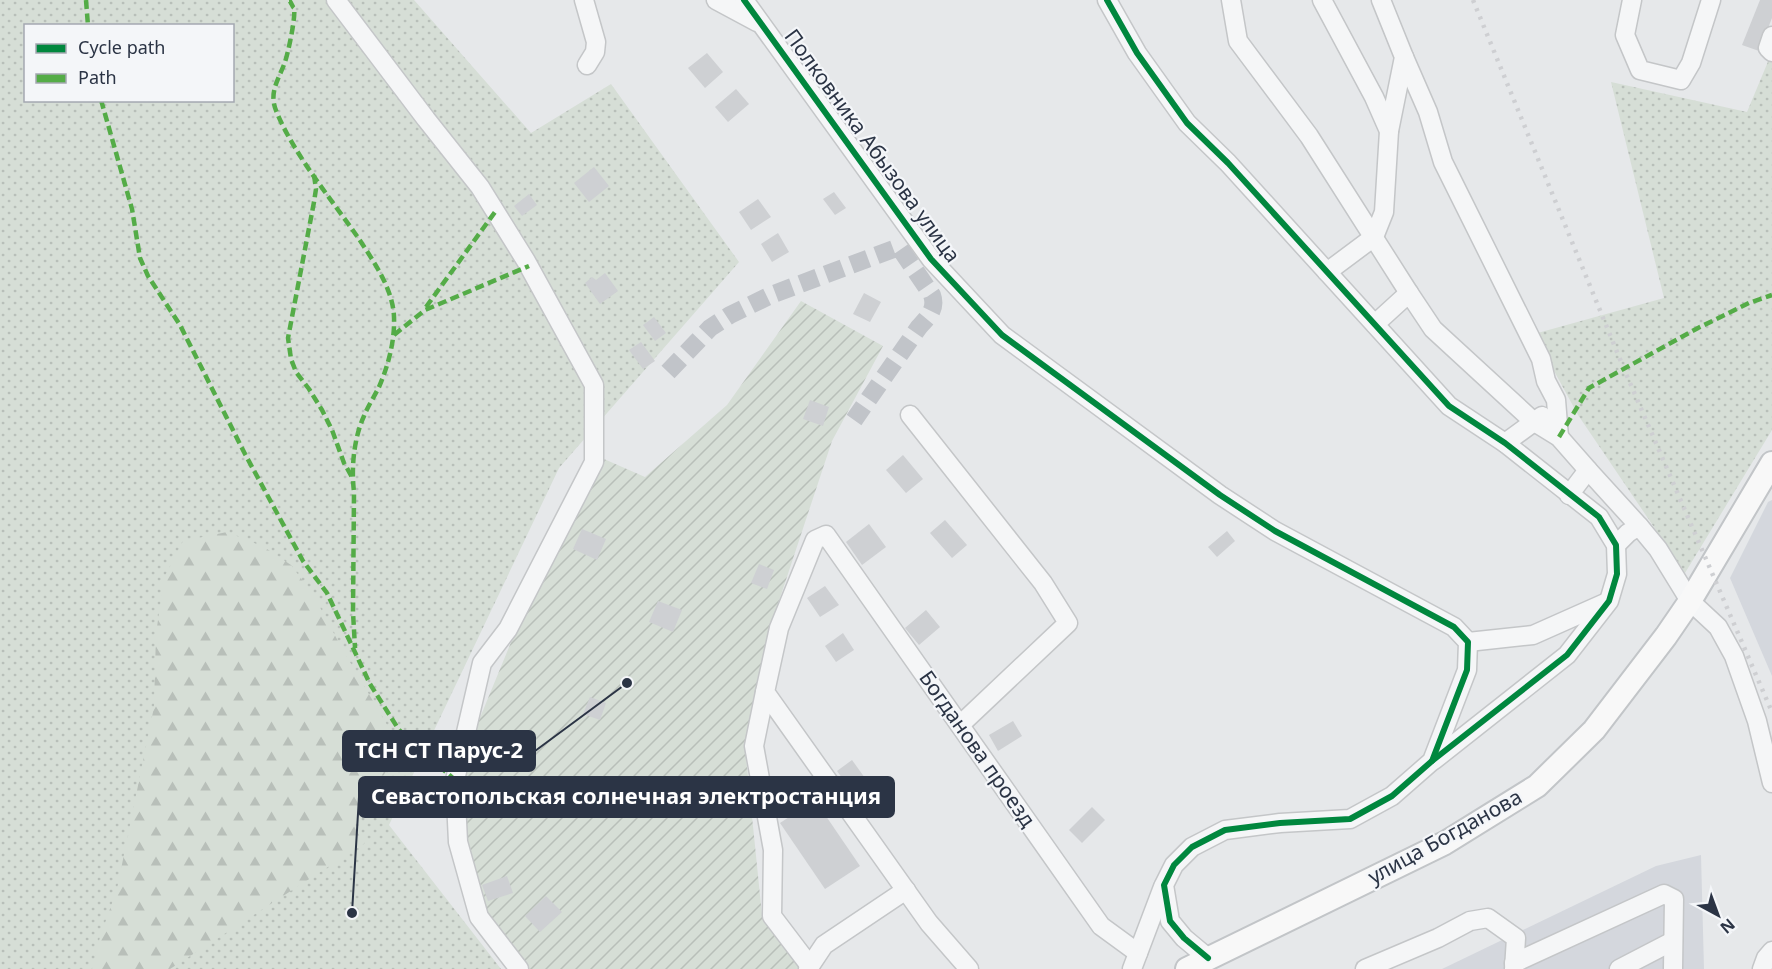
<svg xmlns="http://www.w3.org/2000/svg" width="1772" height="969" viewBox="0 0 1772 969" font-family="'Noto Sans',sans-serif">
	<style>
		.built { fill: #d4d7dd }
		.grass { fill: url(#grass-dots); fill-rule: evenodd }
		.forest { fill: url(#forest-firs) }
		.garden { fill: url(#garden-furrows) }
		.building { fill: #ced0d3 }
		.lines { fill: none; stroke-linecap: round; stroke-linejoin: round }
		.minor-tunnel { stroke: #c1c4c9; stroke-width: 18; stroke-dasharray: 18 9; stroke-linecap: butt }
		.minor-casing { stroke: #c4c6c8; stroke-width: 21 }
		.major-casing { stroke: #c2c5c8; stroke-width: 26 }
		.minor { stroke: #f5f6f7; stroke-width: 18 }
		.major { stroke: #f8f8f8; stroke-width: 22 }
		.rail { stroke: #cecfd2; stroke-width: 4.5; stroke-dasharray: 3 6; stroke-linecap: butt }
		.quiet { stroke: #54ac47; stroke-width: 4.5; stroke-dasharray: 9 4.5; stroke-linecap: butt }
		.cycleway-casing { stroke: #f4f6f9; stroke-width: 10 }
		.cycleway { stroke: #00873e; stroke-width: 6 }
		.labels { text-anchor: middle; stroke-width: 4.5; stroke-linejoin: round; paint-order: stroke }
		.street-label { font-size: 21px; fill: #2b3445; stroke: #f4f6f9 }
		.leader { fill: none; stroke: #2b3445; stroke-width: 2 }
		.callout-dot { fill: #2b3445; stroke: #f4f6f9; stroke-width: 2 }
		.callout { fill: #2b3445; stroke: #2b3445; stroke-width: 2 }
		.callout-label { font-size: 22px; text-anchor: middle; font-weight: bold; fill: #fff }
	</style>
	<defs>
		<pattern id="grass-dots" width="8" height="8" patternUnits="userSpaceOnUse" patternTransform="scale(1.5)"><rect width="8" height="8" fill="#d6ded6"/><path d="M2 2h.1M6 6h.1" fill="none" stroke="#b8bfb9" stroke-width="1.8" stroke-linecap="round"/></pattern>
		<pattern id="forest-firs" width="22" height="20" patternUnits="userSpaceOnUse" patternTransform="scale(1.5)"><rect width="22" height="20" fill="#d6ded6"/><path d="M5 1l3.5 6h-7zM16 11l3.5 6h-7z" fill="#b8bfb9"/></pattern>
		<pattern id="garden-furrows" width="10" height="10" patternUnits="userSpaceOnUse" patternTransform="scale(1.5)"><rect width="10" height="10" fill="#d6ded6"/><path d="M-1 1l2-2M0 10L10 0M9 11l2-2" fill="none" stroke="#b8bfb9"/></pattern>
	</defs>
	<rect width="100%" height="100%" fill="#e6e8ea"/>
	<g class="built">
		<polygon points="1772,500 1772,676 1730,578 1768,502"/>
		<polygon points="1701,855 1704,969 1442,969 1656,866"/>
	</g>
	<g class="grass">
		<path d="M0 0H414L531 133 611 84 739 262 559 468 389 825 501 969H0ZM26 26H232V100H26Z"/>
		<polygon points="1772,52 1772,430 1685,573 1578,415 1534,334 1664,298 1611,82 1747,112"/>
	</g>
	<polygon class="forest" points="227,532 264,547 291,565 314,596 340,645 400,747 355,825 365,843 170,969 92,969 100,937 117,889 154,707 156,634 164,578 183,541"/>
	<polygon class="garden" points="801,301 883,346 832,441 773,619 745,747 762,915 800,966 798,969 526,969 484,912 462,846 456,776 523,613 604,459 645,477 727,405"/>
	<g class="building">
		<polygon points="1760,0 1772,0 1772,18 1759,51 1742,45"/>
		<polygon points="707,53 723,72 705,88 688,68"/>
		<polygon points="736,89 749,104 728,122 715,107"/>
		<polygon points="594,167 609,186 589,202 574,183"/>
		<polygon points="834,192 846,208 835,215 823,199"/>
		<polygon points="529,194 537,205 522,216 514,206"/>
		<polygon points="758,199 771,217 751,230 739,212"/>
		<polygon points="778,233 789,252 772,262 761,244"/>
		<polygon points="605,273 618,291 600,304 585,283 592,277 596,280"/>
		<polygon points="864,293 881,302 870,322 853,314"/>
		<polygon points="654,317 666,333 655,341 643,325"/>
		<polygon points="641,342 655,361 643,369 629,350"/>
		<polygon points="810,400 829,407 823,426 803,419"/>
		<polygon points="903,455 923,479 906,493 886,470"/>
		<polygon points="945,520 967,545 952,558 930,533"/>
		<polygon points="869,524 886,547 862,565 846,542"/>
		<polygon points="582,529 606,539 597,560 573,549"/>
		<polygon points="1227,531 1235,541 1217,557 1208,547"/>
		<polygon points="759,564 774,570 767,589 751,583"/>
		<polygon points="825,586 839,605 820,617 807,598"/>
		<polygon points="658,601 682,610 673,632 649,622"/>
		<polygon points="926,610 940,627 919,645 905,628"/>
		<polygon points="843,633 854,650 836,662 825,646"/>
		<polygon points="590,697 606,703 600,720 583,714"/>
		<polygon points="1013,721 1022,736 998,751 989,735"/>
		<polygon points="515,738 535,749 524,772 503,762"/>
		<polygon points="852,760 865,778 850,789 837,771"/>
		<polygon points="815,800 860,866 825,889 780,823"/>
		<polygon points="1092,807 1105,820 1082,843 1069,830"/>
		<polygon points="507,876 513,893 488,901 482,885"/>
		<polygon points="546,896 562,912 540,932 525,916"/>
	</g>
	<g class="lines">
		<path class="minor-tunnel" d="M668 372 710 328 730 315 771 295 899 247 932 295C937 309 928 317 919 327L854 420"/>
		<defs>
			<g id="minor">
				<polyline points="336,0 426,119 480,187 526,261 594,385 594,462 508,629 482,663 455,780 458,842 479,917 519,969"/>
				<polyline points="584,0 596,42 595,52 587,65"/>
				<polyline points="716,0 757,22"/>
				<polyline points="744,0 931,259 1002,335 1220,495 1275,531 1454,627 1468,642 1467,670 1432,761 1392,796 1350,819 1280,823 1225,830 1192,847 1174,865 1164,885 1170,921 1184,938 1208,958"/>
				<polyline points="1107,0 1137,53 1187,123 1228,163 1449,406 1505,443 1599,517 1616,545 1617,574 1609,601 1567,655 1434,760"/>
				<polyline points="1231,0 1238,41 1309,136 1409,293"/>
				<polyline points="1322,0 1374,97 1389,131 1384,212 1374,237 1327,272"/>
				<polyline points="1381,0 1404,57 1389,131"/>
				<polyline points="1632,0 1625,35 1640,70 1681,80 1691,63 1711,0"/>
				<polyline points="1772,36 1768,48 1772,52"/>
				<polyline points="1404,57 1428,112 1443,162 1541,359 1546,381 1556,400 1559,437"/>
				<polyline points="1375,324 1409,293 1433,329 1533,421 1559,437 1588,470 1569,495"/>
				<polyline points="910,415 1043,583 1068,623 960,725"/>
				<polyline points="1505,443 1542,416"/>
				<polyline points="1588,470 1639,526"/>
				<polyline points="1616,545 1628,533 1639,526 1658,549 1690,601 1718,627 1734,656 1757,721 1772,783"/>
				<polyline points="1468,642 1533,635 1605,603"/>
				<polyline points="765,692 754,746 773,850 772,916 810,966"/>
				<polyline points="1514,963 1664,894 1674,899 1673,969"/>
				<polyline points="808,969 824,945 906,890"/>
				<polyline points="969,969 929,923 765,692 779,628 815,540 826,535 1101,926 1138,953"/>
				<polyline points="1132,969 1163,887"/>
				<polyline points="1365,969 1438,938 1470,921 1488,918 1516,938 1514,969"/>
				<polyline points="1619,969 1673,941"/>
				<polyline points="1762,969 1766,958 1772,951"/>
			</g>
			<polyline id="major" points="1187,969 1445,843 1537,786 1594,730 1666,636 1690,601 1772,463"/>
		</defs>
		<use href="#minor" class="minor-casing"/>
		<use href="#major" class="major-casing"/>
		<use href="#minor" class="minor"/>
		<use href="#major" class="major"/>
		<polyline class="rail" points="1473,0 1624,369 1772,712"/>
		<g class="quiet">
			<polyline points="86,0 88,26"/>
			<path d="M289 0C290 0 293 8 294 8 296 17 288 53 285 62 278 81 268 93 277 113 295 156 332 200 359 239 374 262 393 289 394 317 395 341 388 366 379 387 374 397 368 406 364 416 354 438 351 467 354 492L353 612 355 648"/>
			<polyline points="101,100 132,209 140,258 148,276 180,325 245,454 303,561 327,593 370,684 399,730 455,780"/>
			<polyline points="314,175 316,189 314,202 288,338 291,359 296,372 309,389 322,410 332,430 344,463 352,477"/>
			<polyline points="426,307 495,212"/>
			<polyline points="394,335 425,310 529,266"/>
			<polyline points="1559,437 1589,388 1698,328 1749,303 1772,295"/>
		</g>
		<defs>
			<g id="cycleway">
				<polyline points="744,0 931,259 1002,335 1220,495 1275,531 1454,627 1468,642 1467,670 1432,761 1392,796 1350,819 1280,823 1225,830 1192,847 1174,865 1164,885 1170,921 1184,938 1208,958"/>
				<polyline points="1107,0 1137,53 1187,123 1228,163 1449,406 1505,443 1599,517 1616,545 1617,574 1609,601 1567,655 1432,761"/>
			</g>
		</defs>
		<use href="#cycleway" class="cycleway-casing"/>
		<use href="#cycleway" class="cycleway"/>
	</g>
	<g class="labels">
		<g class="street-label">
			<text transform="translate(872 146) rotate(54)" y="7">Полковника Абызова улица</text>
			<text transform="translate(977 749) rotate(55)" y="7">Богданова проезд</text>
			<text transform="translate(1445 837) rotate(-29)" y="7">улица Богданова</text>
		</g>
	</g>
	<path class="leader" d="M627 683L535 751M352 913L359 797"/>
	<g class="callout-dot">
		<circle cx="627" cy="683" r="6"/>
		<circle cx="352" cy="913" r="6"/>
	</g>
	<g class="callout">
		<rect x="343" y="731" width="192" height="40" rx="6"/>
		<rect x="359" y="777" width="535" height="40" rx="6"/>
	</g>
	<g class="callout-label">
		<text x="439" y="758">ТСН СТ Парус-2</text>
		<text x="626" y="804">Севастопольская солнечная электростанция</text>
	</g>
	<rect x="24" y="24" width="210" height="78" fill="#f4f6f9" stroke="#a4a8b1" stroke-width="1.5"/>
	<rect x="36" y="44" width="30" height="9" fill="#00873e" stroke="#a4a8b1" stroke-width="1.5"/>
	<text x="78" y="54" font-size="18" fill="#2b3445">Cycle path</text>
	<rect x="36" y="74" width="30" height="9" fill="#54ac47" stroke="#a4a8b1" stroke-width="1.5"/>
	<text x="78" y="84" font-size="18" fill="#2b3445">Path</text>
	<g transform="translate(1718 915) rotate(139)" stroke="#f4f6f9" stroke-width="4.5" paint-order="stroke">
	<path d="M0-4.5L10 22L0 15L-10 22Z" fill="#2b3445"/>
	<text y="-9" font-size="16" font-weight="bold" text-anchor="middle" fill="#2b3445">N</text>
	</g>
</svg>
